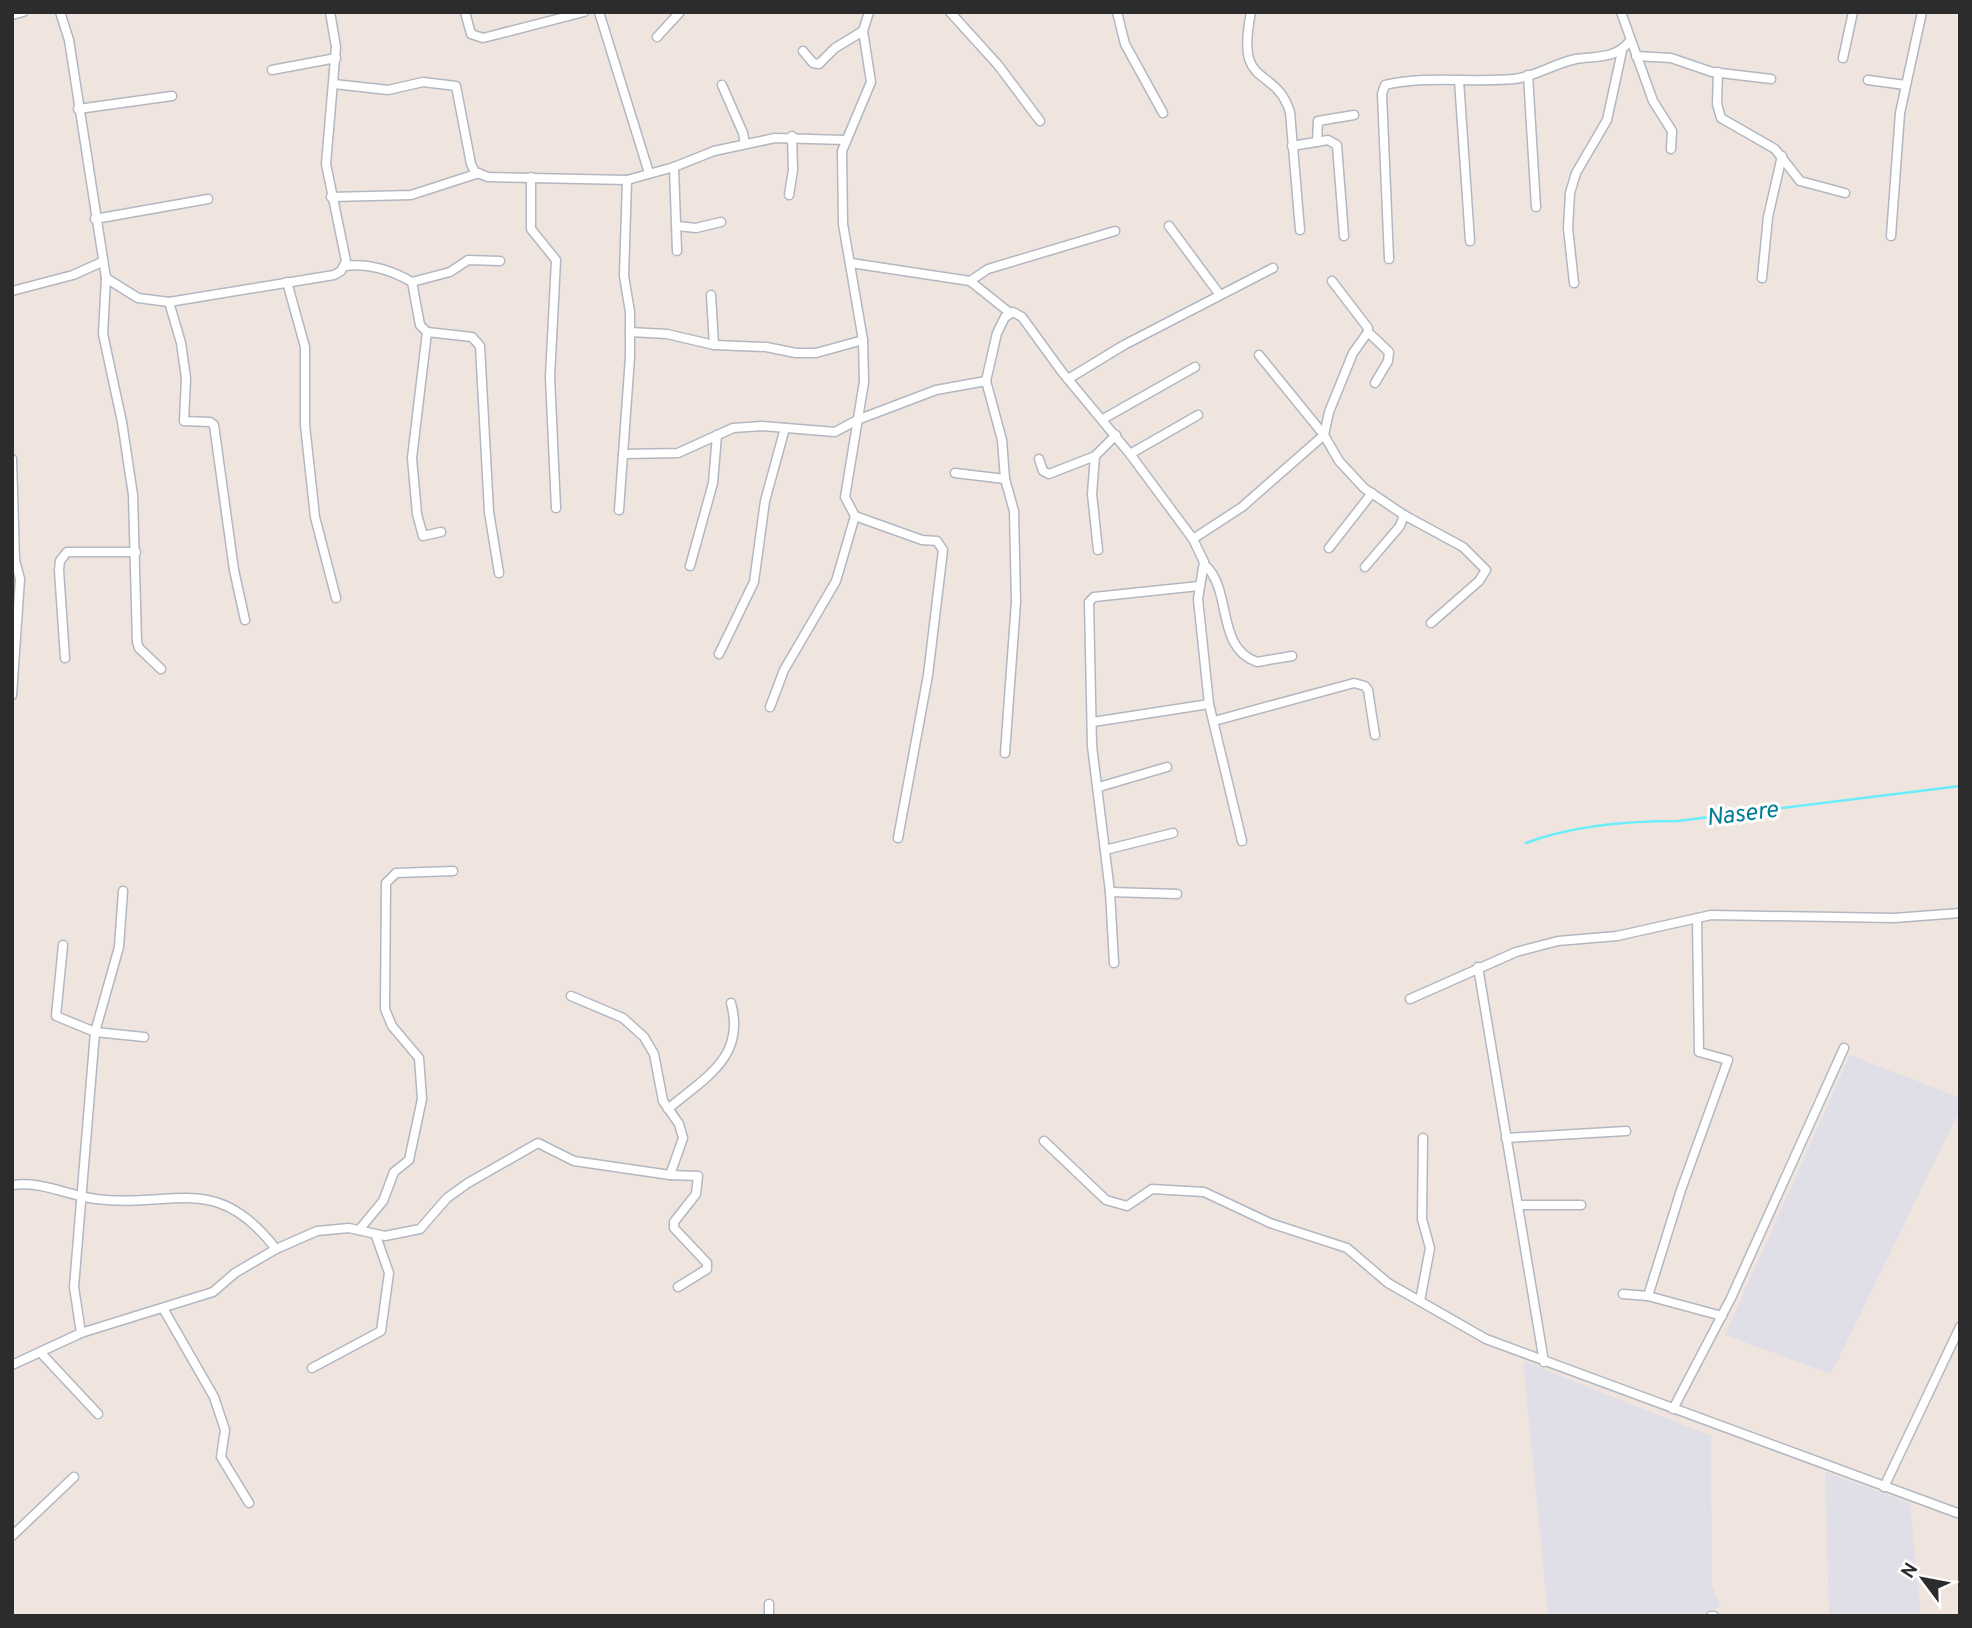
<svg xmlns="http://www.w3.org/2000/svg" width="1972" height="1628" viewBox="0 0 1972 1628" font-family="Overpass,sans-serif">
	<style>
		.industrial { fill: #e0dfe7 }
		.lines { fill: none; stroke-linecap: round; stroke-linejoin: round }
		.stream { stroke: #68eefa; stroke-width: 2.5 }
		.street-casing { stroke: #b2b7c1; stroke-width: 11 }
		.street { stroke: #fff; stroke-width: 8 }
		.labels { text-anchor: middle; stroke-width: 6; stroke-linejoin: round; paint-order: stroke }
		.water-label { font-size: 24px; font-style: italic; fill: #037d95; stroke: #fff }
	</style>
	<rect width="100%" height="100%" fill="#efe5de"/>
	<g class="industrial">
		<polygon points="1850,1055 1960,1098 1960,1110 1831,1374 1725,1335"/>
		<polygon points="1523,1361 1711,1436 1712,1586 1721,1606 1698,1616 1548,1616"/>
		<polygon points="1825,1472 1910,1503 1921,1616 1829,1616"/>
	</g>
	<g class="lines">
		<path class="stream" d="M1526 843C1573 825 1628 821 1678 821L1960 786"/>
		<defs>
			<g id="street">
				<polyline points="60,12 69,40 106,278 103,334 122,422 133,495 137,642 139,648 161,669"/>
				<polyline points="465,12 471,34 483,38 584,12"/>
				<polyline points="599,12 649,173"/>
				<polyline points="869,12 863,31 871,82 842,151 843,224 863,340 864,382 845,497 855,516 922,540 937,541 943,550 928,675 898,838"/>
				<polyline points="950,12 998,65 1040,121"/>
				<polyline points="1117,12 1125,44 1163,113"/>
				<path d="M1251 12C1235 92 1274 63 1290 112L1300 230"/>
				<polyline points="1621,12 1653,101 1672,131 1671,149"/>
				<polyline points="12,15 23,12"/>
				<polyline points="657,37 680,12"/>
				<polyline points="803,51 813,63 819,64 835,48 863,31"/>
				<polyline points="1636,56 1671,58 1712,72 1771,79"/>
				<polyline points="1843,58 1853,12"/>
				<polyline points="272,70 336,58"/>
				<polyline points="1718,72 1717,104 1721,118 1775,149 1800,181 1845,193"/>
				<polyline points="1528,75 1536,207"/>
				<polyline points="1459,80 1470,241"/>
				<polyline points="1868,80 1905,85"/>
				<polyline points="334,84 388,90 423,82 456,86 471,164 475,172 488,177 627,180 674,167 714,151 775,138 845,140"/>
				<polyline points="722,85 743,133 745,144"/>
				<polyline points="78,109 172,96"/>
				<polyline points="1317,142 1318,121 1354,115"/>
				<polyline points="1292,146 1328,140 1337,145 1344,236"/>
				<polyline points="674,167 677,251"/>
				<polyline points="531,177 531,229 556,260 550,377 556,508"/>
				<polyline points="789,195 793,170 792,136"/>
				<polyline points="331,197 411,195 479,173"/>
				<polyline points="95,219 208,199"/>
				<polyline points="677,226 696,228 721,222"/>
				<polyline points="1169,226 1220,295"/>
				<polyline points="1891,236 1900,113 1922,12"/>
				<path d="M1389 259 1382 94 1385 85C1427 75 1471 83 1514 79 1535 77 1555 63 1576 59 1597 56 1616 59 1630 41"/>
				<polyline points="851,263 970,281 1010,313"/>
				<path d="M344 266C368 263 391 270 412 282L420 325 427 332 412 458 417 514 423 536 441 532"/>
				<polyline points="106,278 138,298 169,302 334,275 341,271 346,261 326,164 336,47 330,12"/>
				<polyline points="1762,278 1768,217 1782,156"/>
				<polyline points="970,281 988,269 1115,231"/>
				<polyline points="287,282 305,347 305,425 315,517 336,598"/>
				<polyline points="412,282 450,272 468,260 500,261"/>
				<polyline points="1574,283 1568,228 1570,193 1576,173 1607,120 1622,51"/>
				<polyline points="12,291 73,275 102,262"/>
				<polyline points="711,295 714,345"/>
				<polyline points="169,302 181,343 186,378 184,421 210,422 214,425 234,570 245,620"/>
				<polyline points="427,332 472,337 480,346 489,512 499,573"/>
				<polyline points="630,332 667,334 714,345 766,347 796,353 816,353 863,340"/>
				<polyline points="1368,332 1389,352 1388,361 1375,383"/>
				<polyline points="1259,355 1324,435 1339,461 1364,488 1404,515 1463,547 1486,570 1479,581 1431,623"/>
				<polyline points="1068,379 1124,345 1273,268"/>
				<polyline points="1103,419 1195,367"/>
				<polyline points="623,454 678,453 733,428 762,426 835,432 857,420 936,390 986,381"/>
				<polyline points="1130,454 1198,415"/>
				<polyline points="1095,456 1092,494 1098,550"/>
				<polyline points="12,459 15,560 20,579 12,695"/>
				<polyline points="1039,459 1043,471 1049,474 1095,456 1116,435"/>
				<polyline points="955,473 1005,479"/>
				<polyline points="619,510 630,357 630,312 624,276 627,180"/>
				<polyline points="1193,539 1242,507 1324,435 1329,412 1353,353 1368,332 1368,328 1332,281"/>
				<polyline points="1329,548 1372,493"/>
				<path d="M1205 565C1233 591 1215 647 1257 662L1292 656"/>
				<polyline points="690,566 713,483 717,435"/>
				<polyline points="1365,567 1400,526 1404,515"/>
				<polyline points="719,654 754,582 765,501 785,428"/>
				<polyline points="65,658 59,570 60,561 67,552 136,552"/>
				<polyline points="770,707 784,670 836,581 855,516"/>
				<polyline points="1214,721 1354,683 1365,686 1368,690 1375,735"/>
				<polyline points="1093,722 1209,704"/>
				<polyline points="1005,753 1016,602 1014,511 1005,479 1002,440 986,381 997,333 1005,317 1013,312 1022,317 1062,372 1130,454 1193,539 1204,562 1198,599 1209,704 1242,841"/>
				<polyline points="1099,787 1167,767"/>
				<polyline points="1105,850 1173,833"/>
				<polyline points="123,891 119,947 95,1032 144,1037"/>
				<polyline points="1110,892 1177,894"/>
				<polyline points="63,945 56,1016 95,1032 74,1287 81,1333"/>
				<polyline points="1114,963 1110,892 1092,746 1089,602 1094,597 1199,586"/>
				<polyline points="1478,967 1544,1362"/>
				<polyline points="571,996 623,1018 644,1037 654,1054 663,1101 679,1124 683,1138 670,1175"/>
				<polyline points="1410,999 1516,952 1558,941 1617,936 1711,915 1894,918 1960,913"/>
				<path d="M668 1109C704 1078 746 1058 731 1003"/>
				<polyline points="1506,1138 1626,1131"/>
				<polyline points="1044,1141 1106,1200 1127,1206 1152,1189 1204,1192 1270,1223 1347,1248 1388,1283 1486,1339 1960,1514"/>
				<path d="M12 1185C43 1181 66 1195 96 1199 173 1209 215 1170 276 1249"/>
				<polyline points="1518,1205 1581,1205"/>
				<polyline points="359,1230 383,1201 394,1172 409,1160 422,1099 419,1058 392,1026 385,1009 386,883 396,873 453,871"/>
				<polyline points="1623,1294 1648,1296 1722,1316"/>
				<polyline points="1648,1296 1681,1190 1728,1060 1699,1052 1697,918"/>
				<polyline points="1420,1301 1430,1248 1422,1219 1423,1138"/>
				<polyline points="164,1310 214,1397 225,1430 221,1457 249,1503"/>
				<polyline points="41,1353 98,1414"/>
				<polyline points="12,1365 81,1333 213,1292 235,1273 276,1249 317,1231 349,1228 385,1236 420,1229 447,1198 468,1183 538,1143 574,1161 670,1175 698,1176 696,1194 674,1222 674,1228 707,1263 707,1269 678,1287"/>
				<polyline points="312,1368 381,1331 389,1273 376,1236"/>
				<polyline points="1673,1409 1731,1298 1844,1048"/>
				<polyline points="1884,1487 1960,1327"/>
				<polyline points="12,1536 74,1477"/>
				<polyline points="769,1604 769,1616"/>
				<polyline points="1711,1616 1714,1616"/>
			</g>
		</defs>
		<use href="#street" class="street-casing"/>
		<use href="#street" class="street"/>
	</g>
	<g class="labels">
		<g class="water-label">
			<text transform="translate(1742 813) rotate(-7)" y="8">Nasere</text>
		</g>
	</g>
	<rect width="1972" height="1628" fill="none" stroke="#2c2c2c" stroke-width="28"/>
	<g transform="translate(1923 1579) rotate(302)" stroke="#ffffff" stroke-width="5" paint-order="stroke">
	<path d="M0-5L12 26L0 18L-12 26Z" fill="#2c2c2c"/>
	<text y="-10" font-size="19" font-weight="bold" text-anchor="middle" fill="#2c2c2c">N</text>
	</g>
</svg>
